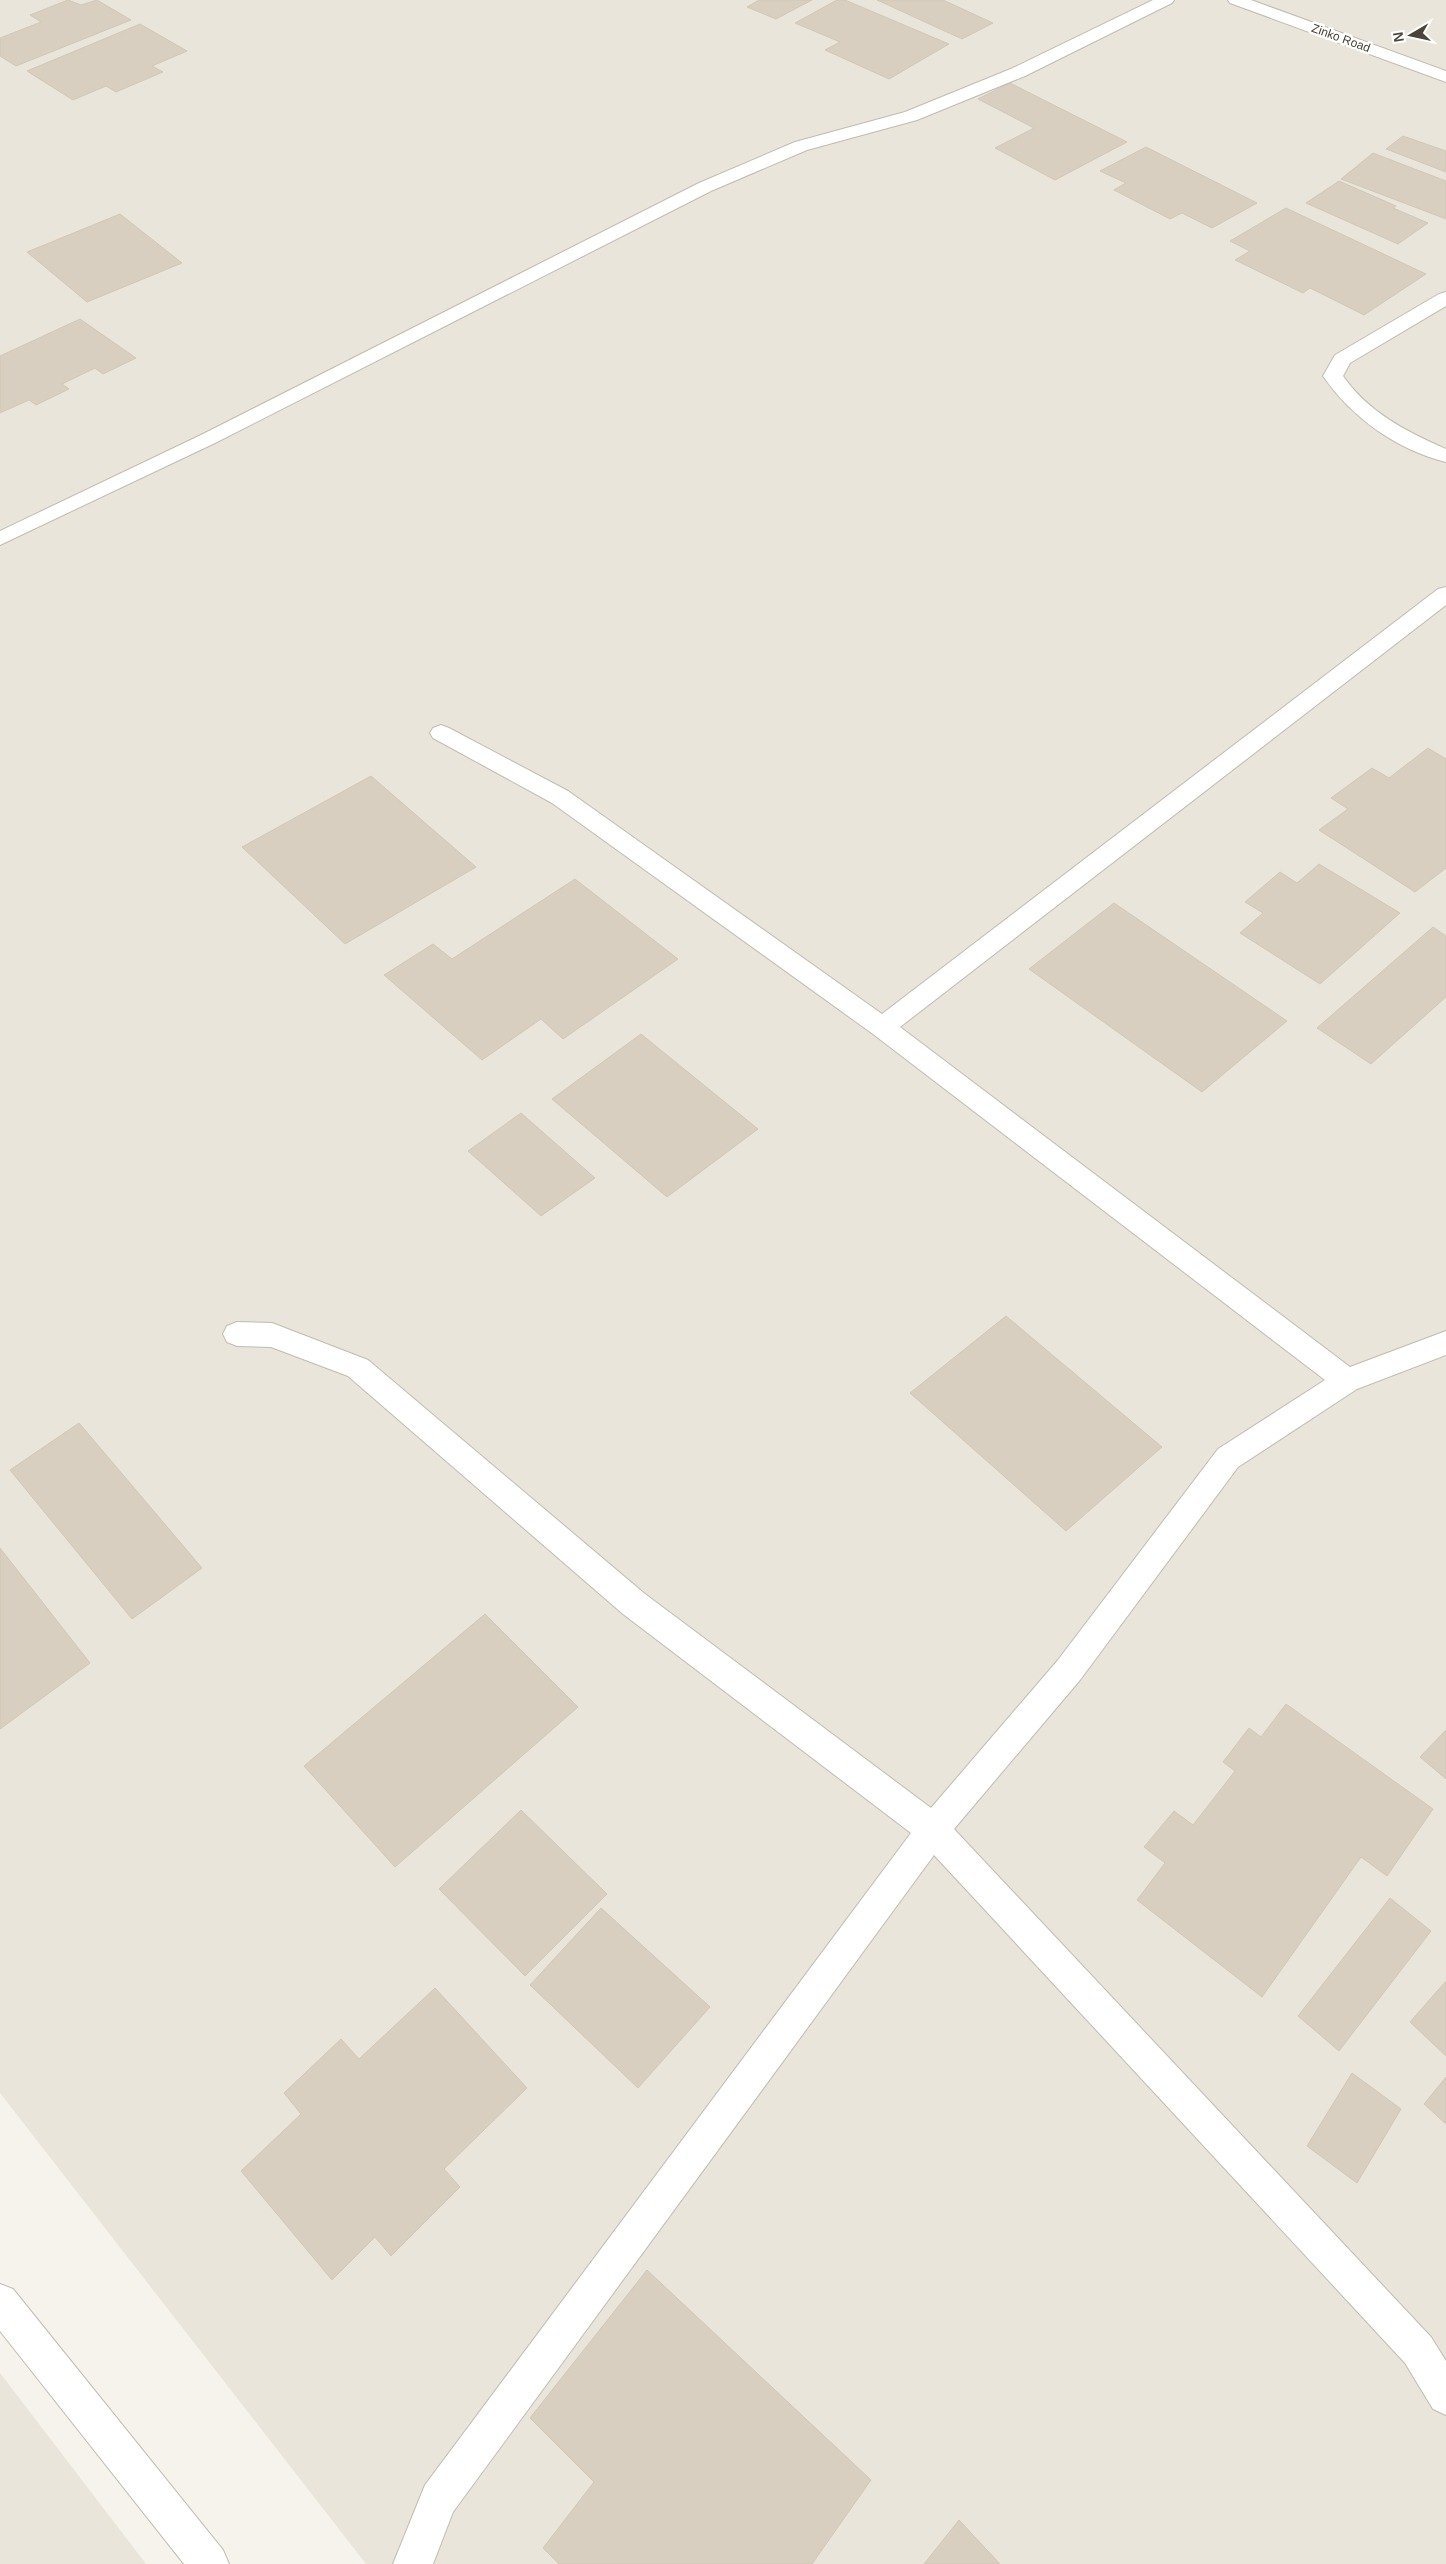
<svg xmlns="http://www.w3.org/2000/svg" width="1446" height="2564" viewBox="0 0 1446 2564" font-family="Helvetica,sans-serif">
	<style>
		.residential { fill: #eae5da }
		.building { fill: #d8cfc1; stroke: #d3c7b4 }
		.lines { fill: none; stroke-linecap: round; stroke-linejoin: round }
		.street-casing { stroke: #c2bbae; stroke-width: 2 }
		.street { fill: #fff; fill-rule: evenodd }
		.labels { text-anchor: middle; stroke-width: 5; stroke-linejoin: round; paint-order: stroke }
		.far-street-label { font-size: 12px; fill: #4b4439; stroke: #fff }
	</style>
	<rect width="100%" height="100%" fill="#f6f3ec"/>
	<g class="residential">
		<polygon points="0,0 1446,0 1446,2564 366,2564 0,2093"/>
		<polygon points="0,2373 146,2564 0,2564"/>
	</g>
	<g class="building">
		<polygon points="68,0 81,5 97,0 131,20 16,66 0,56 0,38 41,22 30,15"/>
		<polygon points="759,0 812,0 776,19 747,7"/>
		<polygon points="837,0 845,0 949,44 889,79 825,50 840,42 795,23"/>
		<polygon points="877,0 943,0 993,23 962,39"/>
		<polygon points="140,24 187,51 152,66 163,72 116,92 106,86 73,100 27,71"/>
		<polygon points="1010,83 1127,142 1055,180 995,148 1034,128 978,99"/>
		<polygon points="1403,136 1446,151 1446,172 1386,149"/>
		<polygon points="1146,147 1257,203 1212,228 1182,213 1170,219 1114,190 1126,183 1100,171"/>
		<polygon points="1373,153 1446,181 1446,219 1341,179"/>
		<polygon points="1339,181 1396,206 1393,208 1428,223 1398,244 1306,203"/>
		<polygon points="1286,208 1426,274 1364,315 1310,288 1303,293 1235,260 1250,251 1230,241"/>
		<polygon points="120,214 182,263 87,302 27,252"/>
		<polygon points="80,319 136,358 103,374 95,368 62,384 69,389 36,405 29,400 0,413 0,356"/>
		<polygon points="1428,748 1446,759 1446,868 1415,892 1319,830 1348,809 1331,798 1372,768 1389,778"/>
		<polygon points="371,776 476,867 345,944 242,847"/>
		<polygon points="1319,864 1400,913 1320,984 1240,933 1263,913 1245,902 1280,872 1297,883"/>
		<polygon points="575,879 678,959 563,1039 541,1019 482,1060 384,975 433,944 452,959"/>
		<polygon points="1114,903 1287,1021 1202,1092 1029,969"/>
		<polygon points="1433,927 1446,936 1446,997 1371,1064 1317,1028"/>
		<polygon points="641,1034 758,1129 667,1197 552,1099"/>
		<polygon points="521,1113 595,1178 541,1216 468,1151"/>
		<polygon points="1006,1316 1162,1447 1066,1531 910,1393"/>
		<polygon points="79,1423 202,1568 132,1619 10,1470"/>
		<polygon points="0,1548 90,1663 0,1729"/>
		<polygon points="485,1614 578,1707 395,1867 304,1766"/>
		<polygon points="1286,1704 1433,1809 1387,1876 1361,1857 1262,1997 1137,1900 1165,1863 1144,1847 1174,1811 1193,1825 1235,1771 1223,1762 1249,1728 1261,1737"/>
		<polygon points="1446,1730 1446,1779 1420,1757"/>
		<polygon points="521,1810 607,1894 525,1976 439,1889"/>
		<polygon points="1390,1898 1431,1931 1339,2051 1298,2016"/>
		<polygon points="601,1908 710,2007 638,2088 530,1985"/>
		<polygon points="1446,1981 1446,2056 1410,2022"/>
		<polygon points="435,1988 527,2088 444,2169 460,2187 391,2256 375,2237 332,2280 241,2171 301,2114 284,2093 341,2039 359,2059"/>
		<polygon points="1352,2073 1401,2109 1357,2183 1307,2146"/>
		<polygon points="1446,2077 1446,2124 1424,2104"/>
		<polygon points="647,2270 871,2480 812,2564 559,2564 543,2548 594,2482 530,2418"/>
		<polygon points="959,2520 1000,2564 924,2564"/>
	</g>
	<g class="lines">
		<defs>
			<g id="street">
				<polygon points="1153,0 1174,0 1172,3 1025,76 917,120 807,150 711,191 215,443 0,545 0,531 201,435 699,183 795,142 905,112 1013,68"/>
				<polygon points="1228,0 1251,0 1446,71 1446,82 1230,3"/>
				<path d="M1446 292V306L1350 363 1343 376C1368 412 1407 432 1446 449V462C1397 450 1351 417 1323 376L1335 355 1439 294Z"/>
				<polygon points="1446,587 1446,605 900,1027 1350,1367 1446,1331 1446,1355 1357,1389 1238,1467 1080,1680 954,1829 1431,2337 1446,2361 1446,2415 1433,2409 1405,2363 934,1855 453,2512 433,2564 393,2564 425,2485 911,1833 623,1614 348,1376 271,1347 237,1346 227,1342 223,1334 227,1326 237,1322 272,1323 368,1360 645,1594 931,1808 1058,1660 1218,1449 1325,1380 873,1034 552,803 433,738 430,733 433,728 441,725 449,728 568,791 882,1014 1438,589"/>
				<polygon points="0,2284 13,2289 223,2550 229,2564 184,2564 0,2331"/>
			</g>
		</defs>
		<use href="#street" class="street-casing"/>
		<use href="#street" class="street"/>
	</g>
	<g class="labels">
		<g class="far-street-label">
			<text transform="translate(1341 38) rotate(20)" y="4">Zinko Road</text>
		</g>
	</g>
	<g transform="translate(1411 35) rotate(261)" stroke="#ffffff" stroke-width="4" paint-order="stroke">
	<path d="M0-4L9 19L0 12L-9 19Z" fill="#4b4439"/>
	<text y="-8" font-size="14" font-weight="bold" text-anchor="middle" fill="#4b4439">N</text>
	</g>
</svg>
